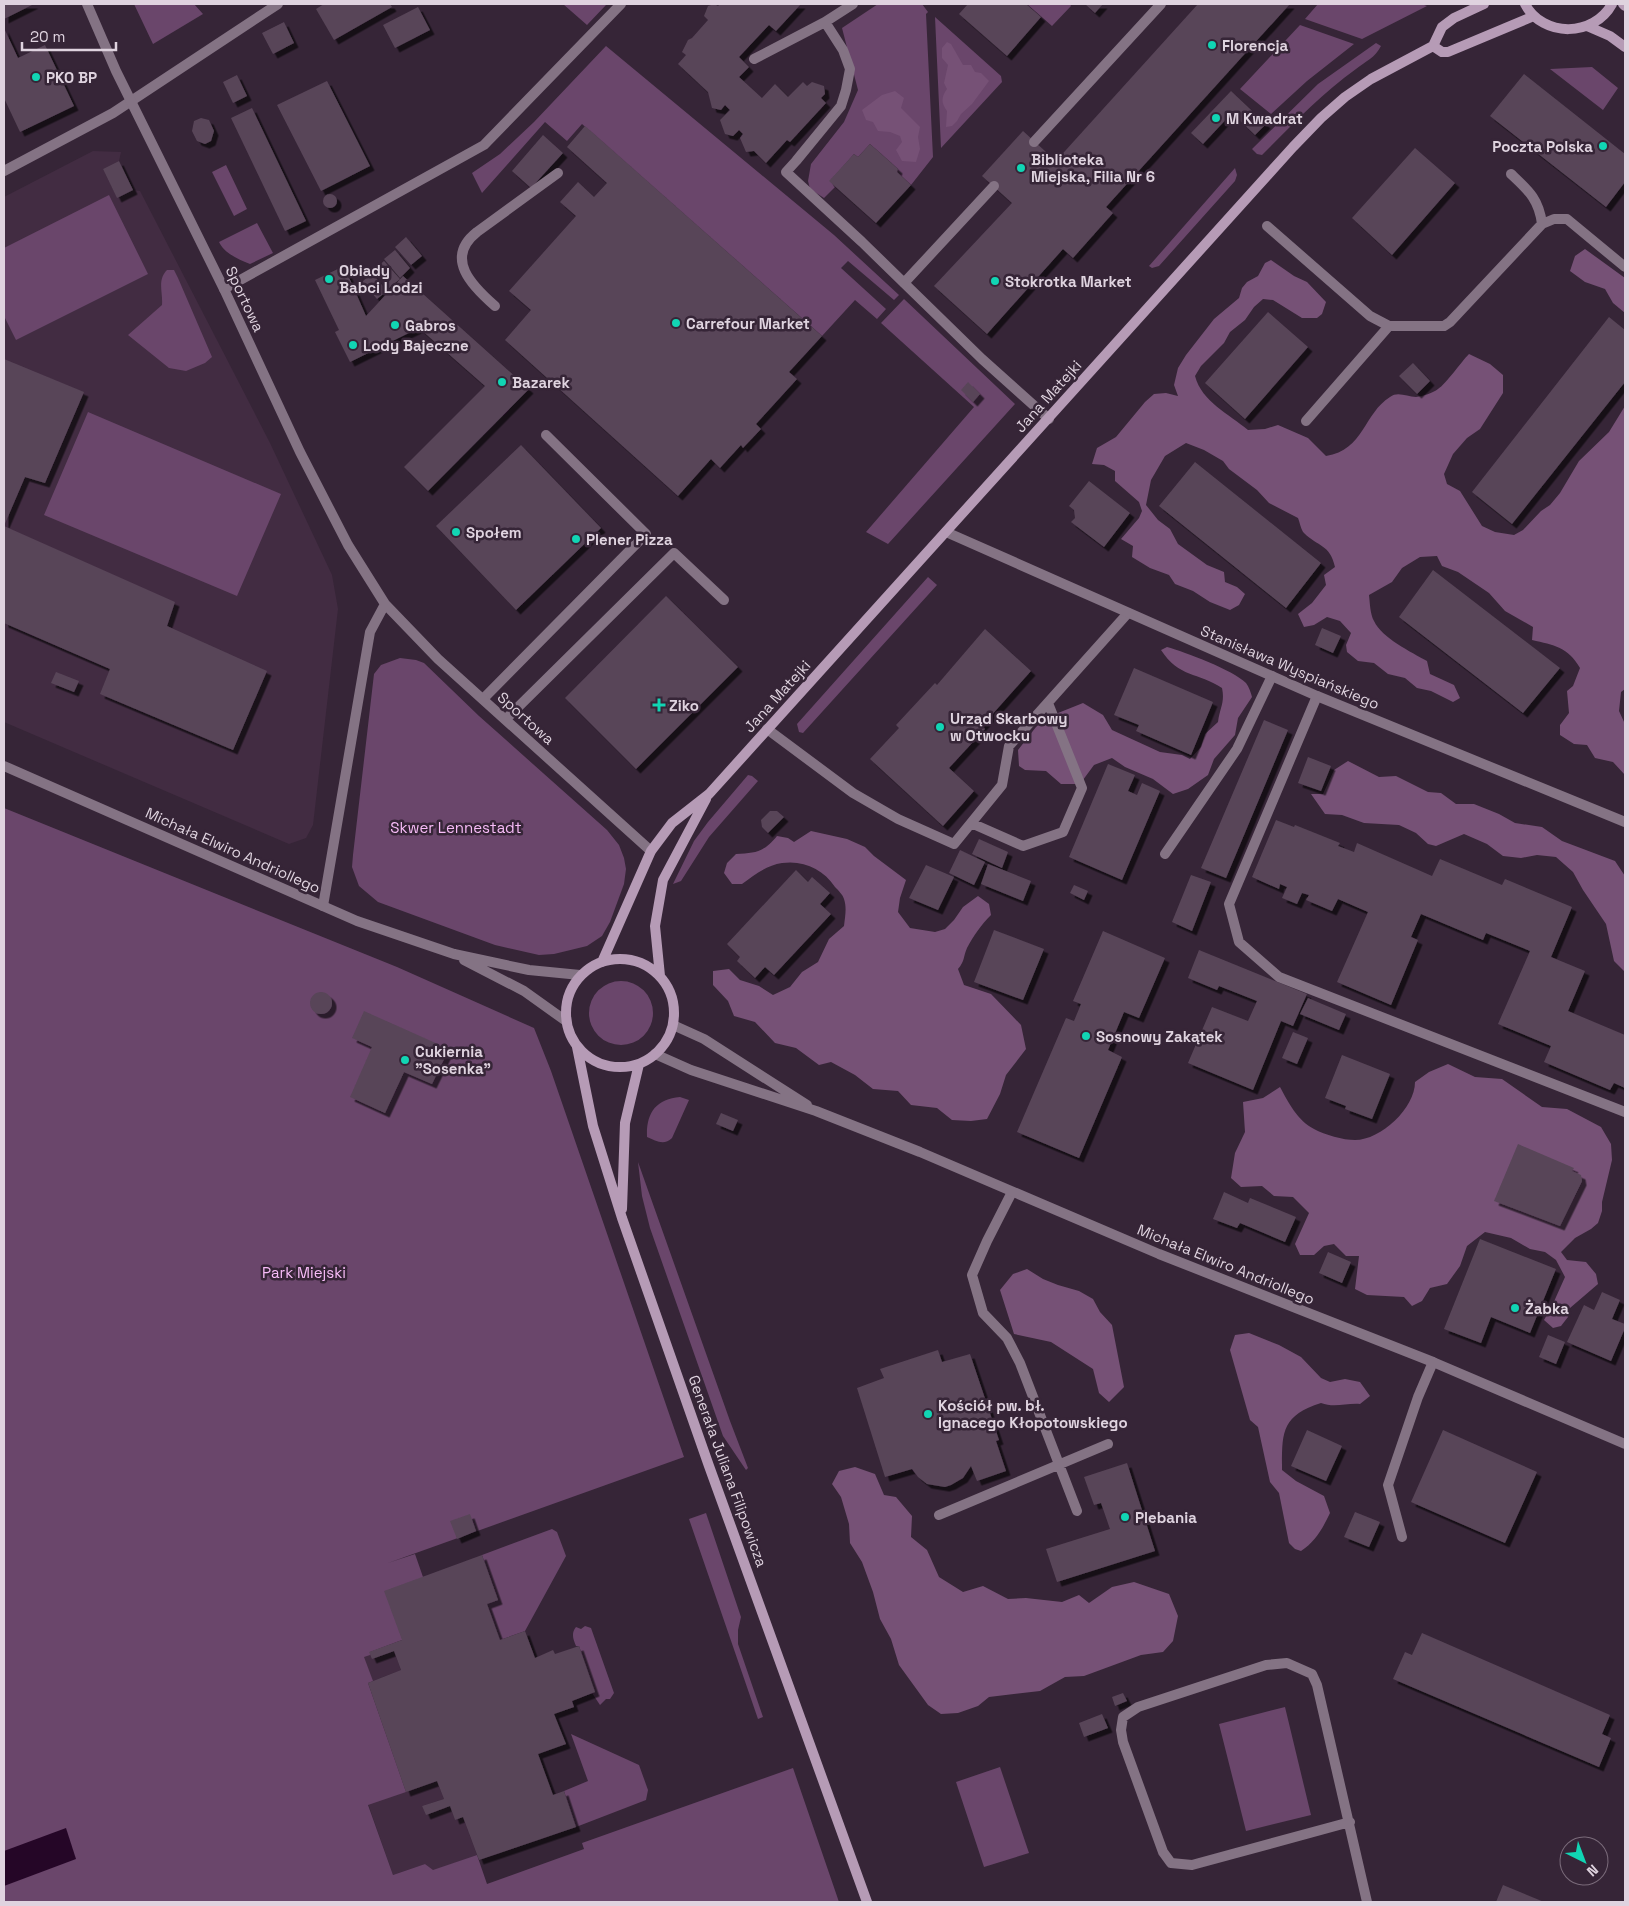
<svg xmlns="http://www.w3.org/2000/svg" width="1629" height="1906" viewBox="0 0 1629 1906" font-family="'Space Grotesk',sans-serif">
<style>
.built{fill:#422c42}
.green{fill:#6a466b}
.forest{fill:#765176}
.water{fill:#250627}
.building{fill:#584558;filter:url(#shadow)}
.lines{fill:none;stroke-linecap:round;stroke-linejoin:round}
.service{stroke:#847384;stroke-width:10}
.minor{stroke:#847384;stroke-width:10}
.tertiary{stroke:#847384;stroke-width:10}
.secondary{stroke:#b69bb6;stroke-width:10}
.poi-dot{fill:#11d5b4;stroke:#362537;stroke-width:2}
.labels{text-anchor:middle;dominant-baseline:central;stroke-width:5;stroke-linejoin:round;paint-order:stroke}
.poi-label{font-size:15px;font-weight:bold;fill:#dfd3df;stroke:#362537;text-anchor:start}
.street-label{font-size:15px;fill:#dfd3df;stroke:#362537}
.park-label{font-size:15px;fill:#f8bcf8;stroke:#362537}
</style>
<defs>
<filter id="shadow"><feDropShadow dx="4.5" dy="4.5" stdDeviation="0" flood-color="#0009"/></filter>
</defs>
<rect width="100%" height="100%" fill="#362537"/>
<path class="built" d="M93 151 121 152 119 161 103 169 117 197 133 190 140 191 270 443 332 575 338 609 313 825 306 838 289 844 4 722V197Z
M295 1596 370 1652 394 1651 401 1670 368 1683 407 1791 437 1781 444 1799 422 1806 426 1814 450 1806 455 1820 463 1817 477 1855 433 1871 425 1864 393 1875Z"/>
<path class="green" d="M134 4H194L203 14 153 44Z
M563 4H605L606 5 587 25Z
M878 4H922L928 12 926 14 933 157 911 185 897 172 898 169 870 144 858 157 854 154 830 181 835 187 824 198 810 189 808 181 811 164 844 122 858 90 842 28Z
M1027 4H1070L1071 6 1052 26Z
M1318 4H1421L1427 6 1362 39 1305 19Z
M935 17 1001 76 1002 82 941 148Z
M1300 25 1354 44 1307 81 1271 114 1240 89Z
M1376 43 1381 46C1375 58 1366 61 1356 69 1321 94 1292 125 1262 155L1257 154 1252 149 1318 84Z
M606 46 834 235 899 295 894 300 848 261 841 268 886 309 877 319 855 300 822 336 582 124 567 141 545 122 482 193 472 173 500 154 534 122Z
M1592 67 1618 88 1603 110 1550 69Z
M226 165 247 209 234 216 212 172Z
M1235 168 1237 175 1235 181 1159 266 1152 268 1149 266Z
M109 195 148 274 16 340 4 316V248Z
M257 223 273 253 250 264C239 260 224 253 219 242Z
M167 270H174L178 278 212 357 205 363 186 371 169 368 128 335 162 305C163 292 157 280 167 270Z
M904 299 1015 404 888 544 866 532 974 407 881 323Z
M88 412 281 494 237 596 44 515Z
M928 577 937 585 803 733 799 732 797 724Z
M400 658 416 660 424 663 479 716 607 830 619 845 624 858 626 869 624 884 610 922 602 936 587 946 554 954 539 955 495 945 378 902 359 886 352 867 353 855 374 674 381 665Z
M748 775 752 776 758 781 709 837 681 881 673 884 694 841 708 822Z
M4 808 397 967 534 1028 551 1071 684 1457 388 1563 415 1554 423 1577 402 1640 370 1652V1655L364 1657 373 1681 368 1683 406 1792 368 1805 393 1875 425 1864 433 1870 477 1855 487 1884 584 1849 582 1843 793 1768 839 1902H4Z
M589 1013a32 32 0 1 1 64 0a32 32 0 1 1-64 0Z
M680 1097 689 1100 672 1138C664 1146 656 1141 647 1137 646 1113 656 1099 680 1097Z
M638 1162 730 1421 748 1468 746 1470 723 1436 650 1228 642 1196Z
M706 1513 741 1617 738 1630V1644L763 1717 758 1719 689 1519Z
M552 1529 557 1532 566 1556 525 1631 500 1640 487 1604 497 1599 482 1555Z
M585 1626 591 1628 614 1693 610 1699H606L600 1705 592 1693 595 1692 579 1646H576C573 1639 571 1633 576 1627L581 1629Z
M1285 1707 1311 1815 1246 1831 1219 1724Z
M571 1734 639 1765 648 1790 646 1800 576 1827 564 1791 588 1781Z
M1000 1767 1029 1853 984 1867 956 1782Z"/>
<path class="forest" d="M947 42 951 44 963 65H971L975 72 981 73 989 81 972 104 961 114 957 121 952 126 946 127 947 111C941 103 941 97 947 89L944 83 948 65 942 58V48Z
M895 91 904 98 901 108 920 127 918 137 920 149 916 162 902 161 896 150 902 142 900 136 890 132 878 131 873 122 866 120 862 110 882 95Z
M1585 249 1625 278V313L1613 303 1605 289 1585 282 1570 271 1575 256Z
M1271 260 1294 276 1307 282 1326 302 1322 314 1317 318H1302L1273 300 1263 299 1254 307 1245 320 1230 332 1224 343 1201 366 1195 376C1202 402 1229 414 1248 430L1265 429 1278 425 1308 438 1326 456C1364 450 1364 413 1390 397 1398 391 1407 397 1416 397 1423 396 1433 393 1438 389 1446 384 1461 362 1469 354L1490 364 1503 375V393L1480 429 1467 438 1453 454 1444 474 1447 484 1460 491 1482 526 1495 532 1514 535 1523 530 1541 511 1550 505 1560 493 1579 461 1609 432 1625 406V689L1621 692 1619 711 1625 724V775L1613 762 1595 758 1587 745 1574 744 1560 735V725L1569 713 1567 691 1573 686 1580 668C1568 647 1554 645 1532 640L1533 627 1505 611 1489 593 1458 572 1442 566 1437 556 1420 557 1402 568 1392 582 1369 595C1370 603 1370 614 1374 621 1382 638 1411 652 1427 661L1430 674 1454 685 1460 698 1453 702 1431 691 1417 688 1405 678 1388 674 1374 663 1358 661 1347 652 1346 645 1351 633 1340 621 1327 617 1314 625 1304 627 1298 614 1312 603 1326 585 1324 575 1335 567C1330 544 1318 547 1304 533 1301 530 1300 523 1298 518L1269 503 1257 490 1229 469 1223 461 1204 450 1186 443 1165 456 1151 480 1146 505 1158 520 1170 529 1178 544 1207 565 1224 572 1225 582 1237 587 1245 594 1239 605 1230 610 1210 602 1193 591 1175 584 1169 575 1150 568 1132 557 1133 546 1121 539 1139 518 1142 511 1139 502 1115 481V471L1104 465 1092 464 1097 448 1116 437 1145 402 1154 394 1166 393 1178 396 1174 385 1178 368 1186 355 1214 319 1239 298 1242 288 1247 282 1258 276 1265 263Z
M1167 647C1185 652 1233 670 1246 683 1249 687 1251 693 1252 697L1238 718 1235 735 1214 759 1208 775 1188 789 1173 794 1153 779 1125 767 1112 758 1094 765 1080 784H1061L1046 771 1025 770 1019 766 1018 750 1036 727 1048 717 1083 703 1103 715 1112 730 1160 752 1182 755 1190 759 1201 747 1205 734 1218 722C1220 707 1225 703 1222 688 1198 672 1179 678 1161 650Z
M1348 761 1379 777 1396 776 1428 792 1441 793 1456 804H1474L1499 814 1515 823 1542 827 1562 841 1615 861 1625 876V972L1614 961 1606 924 1583 890 1573 872 1556 857 1537 855 1521 858 1503 856 1487 844 1464 834 1436 846 1428 844 1416 833 1399 825 1364 823 1342 815 1325 814 1311 794H1323L1334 770Z
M811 831 847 839 865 847 874 856 906 880 900 898 898 912 910 928 935 932 945 929 954 920 963 907 978 896 989 904 991 915C981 925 974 935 967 948 963 957 965 961 958 969L964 985 991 994 1021 1025 1026 1049 1006 1075 1000 1094 987 1119 971 1121 952 1120 937 1108 911 1105 898 1091 873 1089 855 1075 831 1062 819 1065 796 1048 775 1043 755 1022 734 1016 728 1001 713 985V971L729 969 740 980 759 986 773 995 790 987 802 972 818 962 829 939 844 926C845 917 847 908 844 899 843 895 838 890 835 887 823 869 804 860 782 863 767 865 754 875 742 884H732L724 873 727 863 736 854C756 853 764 852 777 836L788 838 794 842Z
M1448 1064 1475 1077 1502 1079 1542 1107 1567 1109 1601 1127 1611 1144 1612 1160 1602 1202V1211L1598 1223 1591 1229 1575 1238 1561 1252 1567 1260 1586 1262 1596 1274 1598 1284 1570 1308 1568 1317 1561 1326 1553 1328 1544 1320 1552 1306 1565 1277 1556 1260 1545 1252 1530 1249 1511 1238 1485 1232 1467 1246 1460 1266 1447 1284 1430 1288 1422 1301 1412 1306 1404 1297 1367 1295 1355 1289 1359 1256H1346L1334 1244 1324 1246 1314 1255H1300L1295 1244 1309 1213 1293 1197 1274 1196 1262 1186 1241 1187 1231 1178 1235 1153 1245 1132 1243 1102 1263 1098 1280 1087C1288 1102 1298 1121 1314 1129 1325 1135 1343 1140 1355 1140 1381 1140 1415 1108 1415 1082L1429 1072Z
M1027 1269 1043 1279 1058 1285 1079 1291 1093 1299 1100 1312 1112 1325 1124 1387 1109 1402 1099 1393 1093 1369 1051 1342 1014 1334 1000 1290 1013 1274Z
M1249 1333 1279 1345 1301 1357 1321 1378 1330 1382 1345 1379 1360 1382 1370 1396 1360 1404C1346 1403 1334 1408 1321 1403 1281 1416 1282 1432 1282 1470L1296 1481 1324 1496 1330 1513C1323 1528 1315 1542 1301 1551L1295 1549 1289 1543 1279 1493 1270 1482 1258 1427 1250 1420 1230 1350 1235 1335Z
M855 1467 875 1474 884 1495 896 1497 912 1516 911 1537 927 1550 939 1577 963 1592 983 1586 1008 1599 1026 1598 1062 1602 1079 1595 1089 1603 1112 1587 1134 1582 1169 1594 1178 1616 1173 1641 1163 1652 1141 1655 1084 1676 1065 1677 1040 1691 989 1697 978 1706 958 1713 941 1714 928 1705 899 1665 891 1639 880 1619 873 1592 862 1562 850 1543 849 1524 841 1497 832 1484 839 1471Z"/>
<path class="water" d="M66 1828 76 1859 4 1886V1851Z"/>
<path class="building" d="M4 4H34L4 19Z
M324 4H390L392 7 334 40 316 9Z
M714 4 718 6 720 4H801L776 31 769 25 739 57 749 67 739 77 762 98 775 84 788 97 803 82 807 86 812 82 824 86 825 94 821 98 826 103 790 142 787 140 766 163 754 151 746 152 740 138 743 134 739 130 733 136 725 134 720 120 730 110 725 105 721 110 712 108 708 92 678 64 686 55 682 52 688 40 692 38 708 20 704 16 708 6Z
M968 4H1026L1041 17 1007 56 959 14Z
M1085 4H1103L1095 13Z
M1198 4H1290L1106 207 1113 213 1073 258 1063 249 987 334 934 286 1012 203 982 176 1023 131 1056 161Z
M418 7 430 30 395 48 383 25Z
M284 22 294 43 273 54 262 33Z
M4 28 18 58 45 45 74 106 20 132 4 98Z
M1524 74 1625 154V182L1606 207 1490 116Z
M237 75 247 96 233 103 223 82Z
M327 81 370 166 321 191 277 105Z
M1231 91 1266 124 1255 135 1232 113 1203 144 1191 133Z
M252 108 306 221 285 231 231 118Z
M201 118 209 120 214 131 211 141 205 144 197 141 192 131 194 121Z
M585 126 822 336 789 372 797 379 756 424 761 429 743 448 741 445 720 468 711 459 678 496 505 340 531 310 509 291 576 216 560 202 578 182 594 197 607 183 567 147Z
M543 135 563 153 531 188 512 171Z
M870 144 898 169 897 172 911 185 876 223 829 181 854 154 858 157Z
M1415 148 1455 183 1392 255 1352 218Z
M119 161 133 190 117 198 103 169Z
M323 201a7 7 0 1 1 14 0a7 7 0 1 1-14 0Z
M406 237 422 256 411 265 395 247Z
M395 250 410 268 400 278 384 259Z
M384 261 400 279 389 288 373 271Z
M344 266 366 316 403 276 529 389 428 491 404 467 485 386 419 328 350 362 335 332 339 330 315 280Z
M372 273 387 291 377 299 362 282Z
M1268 312 1308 347 1245 419 1205 383Z
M1609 317 1625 330V382L1512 524 1472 492Z
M4 359 84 392 45 483 25 477 4 526 175 602 167 626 267 671 233 750 100 694 110 669 4 623Z
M1413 363 1430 381 1417 394 1399 376Z
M968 382 980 394 973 402 961 390Z
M521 445 601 528 516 610 436 526Z
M1195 462 1321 563 1286 608 1159 506Z
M1089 481 1130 513 1104 547 1071 522 1075 518 1074 510 1069 506Z
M1433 570 1560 668 1523 713 1399 617Z
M666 596 738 667 636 769 565 698Z
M1322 628 1341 636 1333 653 1315 645Z
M985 629 1031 671 982 726 985 729 949 768 974 791 943 826 870 759 899 728 896 725 935 683 937 685Z
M1134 668 1213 702 1191 755 1136 731 1139 725 1114 715Z
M56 672 79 681 74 692 51 683Z
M1264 720 1288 730 1226 878 1201 868Z
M1308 757 1331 766 1321 791 1298 783Z
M1108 764 1135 775 1128 791 1137 795 1142 783 1160 791 1122 880 1069 857Z
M770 811H777L784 817 768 833 762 827 761 820Z
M1276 820 1294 827 1295 825 1340 843 1338 846 1354 852 1357 843 1432 876 1440 859 1502 885 1505 879 1572 907 1551 957 1585 971 1568 1011 1625 1035V1088L1614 1083 1610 1090 1544 1062 1551 1046 1498 1024 1530 951 1486 933 1483 940 1421 914 1411 937 1418 940 1391 1005 1337 982 1368 912 1338 899 1332 911 1306 900 1309 895 1302 893 1297 904 1282 898 1287 887 1280 884 1279 889 1252 877Z
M979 839 1008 852 1002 868 972 854Z
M960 850 985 862 974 885 949 873Z
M988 864 1031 881 1023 901 981 884Z
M926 865 954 877 938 910 909 898Z
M796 870 808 882 812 877 830 893 820 904 831 914 774 975 765 967 755 978 737 961 740 957 727 944Z
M1191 875 1211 882 1192 931 1172 922Z
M1074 885 1088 891 1084 900 1070 893Z
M994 930 1044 949 1023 1000 974 982Z
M1103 931 1165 958 1139 1018 1124 1012 1108 1050 1122 1057 1079 1158 1017 1132 1066 1018 1074 1021 1081 1004 1073 1001Z
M1199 950 1307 994 1293 1026 1281 1021 1253 1090 1188 1063 1212 1007 1248 1021 1257 1001 1219 986 1217 990 1188 978Z
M310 1003a11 11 0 1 1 22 0a11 11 0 1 1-22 0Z
M1308 998 1346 1014 1339 1030 1300 1014Z
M364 1011 449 1049 432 1084 404 1072 385 1113 350 1097 372 1047 352 1038Z
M1293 1032 1308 1038 1297 1064 1282 1058Z
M1342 1055 1390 1074 1372 1119 1345 1109 1346 1106 1325 1098Z
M721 1113 738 1120 733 1131 716 1124Z
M1518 1144 1574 1168 1572 1171 1581 1175 1582 1181 1560 1226 1494 1201Z
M1224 1192 1248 1203 1250 1198 1296 1217 1285 1242 1240 1223 1237 1228 1213 1219Z
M1480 1239 1556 1269 1530 1333 1491 1317 1481 1343 1444 1329Z
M1328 1252 1351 1262 1342 1283 1319 1273Z
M1602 1292 1620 1300 1612 1319 1625 1324V1328L1611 1361 1567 1342 1584 1305 1594 1310Z
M1548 1335 1565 1342 1556 1364 1539 1357Z
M938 1350 942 1362 970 1354 999 1440 996 1441 1006 1471 977 1481 971 1466 963 1478 951 1485 945 1487 927 1484 918 1477 912 1469 885 1477 857 1388 884 1378 880 1369Z
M1307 1430 1342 1446 1326 1481 1291 1466Z
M1443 1430 1537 1472 1505 1543 1411 1502Z
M1127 1463 1155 1551 1057 1582 1046 1549 1110 1529 1101 1503 1094 1505 1084 1477Z
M1355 1512 1380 1522 1369 1547 1344 1537Z
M470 1514 476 1531 457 1539 450 1521Z
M482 1555 498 1600 487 1604 500 1640 525 1631 535 1658 553 1650 555 1654 579 1646 595 1692 572 1701 574 1707 554 1714 566 1744 538 1754 553 1795 564 1791 576 1827 479 1860 463 1817 455 1820 450 1806 426 1815 422 1806 444 1799 437 1781 406 1792 368 1683 401 1670 394 1651 372 1659 369 1652 402 1640 384 1591Z
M1422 1633 1610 1715 1602 1734 1611 1738 1599 1767 1393 1679 1405 1652 1412 1655Z
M1123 1693 1127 1701 1115 1706 1112 1697Z
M1102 1714 1108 1728 1084 1737 1079 1723Z
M1503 1885 1544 1902H1496Z"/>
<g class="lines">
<path class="service" d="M853 4 825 22 843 50 850 69 846 90 841 106 796 161 786 172 862 242 982 359 1049 419
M754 59 825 22
M1034 142 1161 4
M4 171 113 113 278 4
M1511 174C1528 190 1539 199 1542 224
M1267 226 1370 316 1389 326H1444L1450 322 1542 224 1554 219H1567L1625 267
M904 283 994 186
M224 289 484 145 621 4
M495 306C472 286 444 258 477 232L558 173
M1306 421 1389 326
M1317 696 1229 904 1239 942 1279 977 1625 1112
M483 699 646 534 546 435
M506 719 674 553 724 600
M767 729 853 793 898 819 954 844 1002 785 1009 746 1128 613
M971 823 1023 846 1063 832 1082 788 1048 703
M1165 854 1237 749 1272 676
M1012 1192 987 1241 972 1275 983 1313 1007 1338 1020 1363 1077 1511
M939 1515 1108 1444
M1402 1537 1388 1485 1418 1397 1433 1362
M1350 1822 1192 1865 1171 1863 1163 1852 1123 1742 1121 1730 1123 1717 1138 1707 1266 1665 1287 1663 1312 1674 1317 1685 1367 1902"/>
<path class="minor" d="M87 4 116 71 224 289 300 452 348 545 385 604 438 659 651 851
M946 532 1317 696 1625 822
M323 906 370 632 385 604"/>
<path class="tertiary" d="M4 766 357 921 454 954 529 970 580 975
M464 960 524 991 566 1021
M673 1025 704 1039 807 1105
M655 1054 691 1070 816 1111 920 1152 1159 1254 1433 1362 1625 1444"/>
<path class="secondary" d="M1525 4C1543 38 1594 37 1612 4
M1623 4 1625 6
M1587 26 1610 36 1625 47
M1433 46 1442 52H1448L1534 16
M566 1013a54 54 0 1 1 108 0a54 54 0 1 1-108 0Z
M602 962 651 851 672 823 709 794 1293 147 1321 118 1345 97 1371 79 1433 46 1442 27 1454 18 1484 4
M660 976 655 926 663 880 706 799
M577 1047 593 1126 622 1218 709 1466 867 1902
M622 1209 625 1123 639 1064"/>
</g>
<g class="poi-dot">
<circle cx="1212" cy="45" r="5"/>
<circle cx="36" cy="77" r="5"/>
<circle cx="1216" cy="118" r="5"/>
<circle cx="1603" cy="146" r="5"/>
<circle cx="1021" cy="168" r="5"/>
<circle cx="329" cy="279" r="5"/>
<circle cx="995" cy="281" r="5"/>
<circle cx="676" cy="323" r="5"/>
<circle cx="395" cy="325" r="5"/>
<circle cx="353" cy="345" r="5"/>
<circle cx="502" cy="382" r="5"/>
<circle cx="456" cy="532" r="5"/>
<circle cx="576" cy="539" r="5"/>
<path d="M656.5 697.5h5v5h5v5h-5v5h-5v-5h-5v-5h5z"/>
<circle cx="940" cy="727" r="5"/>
<circle cx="1086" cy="1036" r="5"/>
<circle cx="405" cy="1060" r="5"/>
<circle cx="1515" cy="1308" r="5"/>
<circle cx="928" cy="1414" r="5"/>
<circle cx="1125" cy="1517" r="5"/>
</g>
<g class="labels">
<g class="poi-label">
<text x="1222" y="45">Florencja</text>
<text x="46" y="77">PKO BP</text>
<text x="1226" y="118">M Kwadrat</text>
<text x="1593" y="146" text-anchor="end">Poczta Polska</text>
<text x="1031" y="159">Biblioteka<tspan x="1031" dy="17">Miejska, Filia Nr 6</tspan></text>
<text x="339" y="270">Obiady<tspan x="339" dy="17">Babci Lodzi</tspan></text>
<text x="1005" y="281">Stokrotka Market</text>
<text x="686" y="323">Carrefour Market</text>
<text x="405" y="325">Gabros</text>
<text x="363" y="345">Lody Bajeczne</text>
<text x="512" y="382">Bazarek</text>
<text x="466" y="532">Społem</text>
<text x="586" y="539">Plener Pizza</text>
<text x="669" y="705">Ziko</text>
<text x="950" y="718">Urząd Skarbowy<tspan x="950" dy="17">w Otwocku</tspan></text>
<text x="1096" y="1036">Sosnowy Zakątek</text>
<text x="415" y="1051">Cukiernia<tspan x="415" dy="17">"Sosenka"</tspan></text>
<text x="1525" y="1308">Żabka</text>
<text x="938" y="1405">Kościół pw. bł.<tspan x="938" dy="17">Ignacego Kłopotowskiego</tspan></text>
<text x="1135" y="1517">Plebania</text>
</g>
<g class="street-label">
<text transform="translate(245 299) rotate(65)">Sportowa</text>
<text transform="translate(1048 396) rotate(-48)">Jana Matejki</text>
<text transform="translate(1290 667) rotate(23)">Stanisława Wyspiańskiego</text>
<text transform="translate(777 696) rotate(-48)">Jana Matejki</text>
<text transform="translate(526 718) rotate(42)">Sportowa</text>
<text transform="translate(233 850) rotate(24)">Michała Elwiro Andriollego</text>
<text transform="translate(1226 1264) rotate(22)">Michała Elwiro Andriollego</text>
<text transform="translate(728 1471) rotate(70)">Generała Juliana Filipowicza</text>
</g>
<g class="park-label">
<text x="456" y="827">Skwer Lennestadt</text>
<text x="304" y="1272">Park Miejski</text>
</g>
</g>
<rect width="1629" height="1906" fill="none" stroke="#dfd3df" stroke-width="10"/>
<g transform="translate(1584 1861) rotate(138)"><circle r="24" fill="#362537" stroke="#7a6b7a"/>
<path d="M0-4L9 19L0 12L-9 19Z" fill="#11d5b4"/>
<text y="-8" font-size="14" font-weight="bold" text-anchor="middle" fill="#dfd3df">N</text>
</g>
<path d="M22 42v8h94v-8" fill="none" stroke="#dfd3df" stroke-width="2.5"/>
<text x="30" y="42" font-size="15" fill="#dfd3df" stroke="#362537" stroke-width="4" paint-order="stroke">20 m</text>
</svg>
